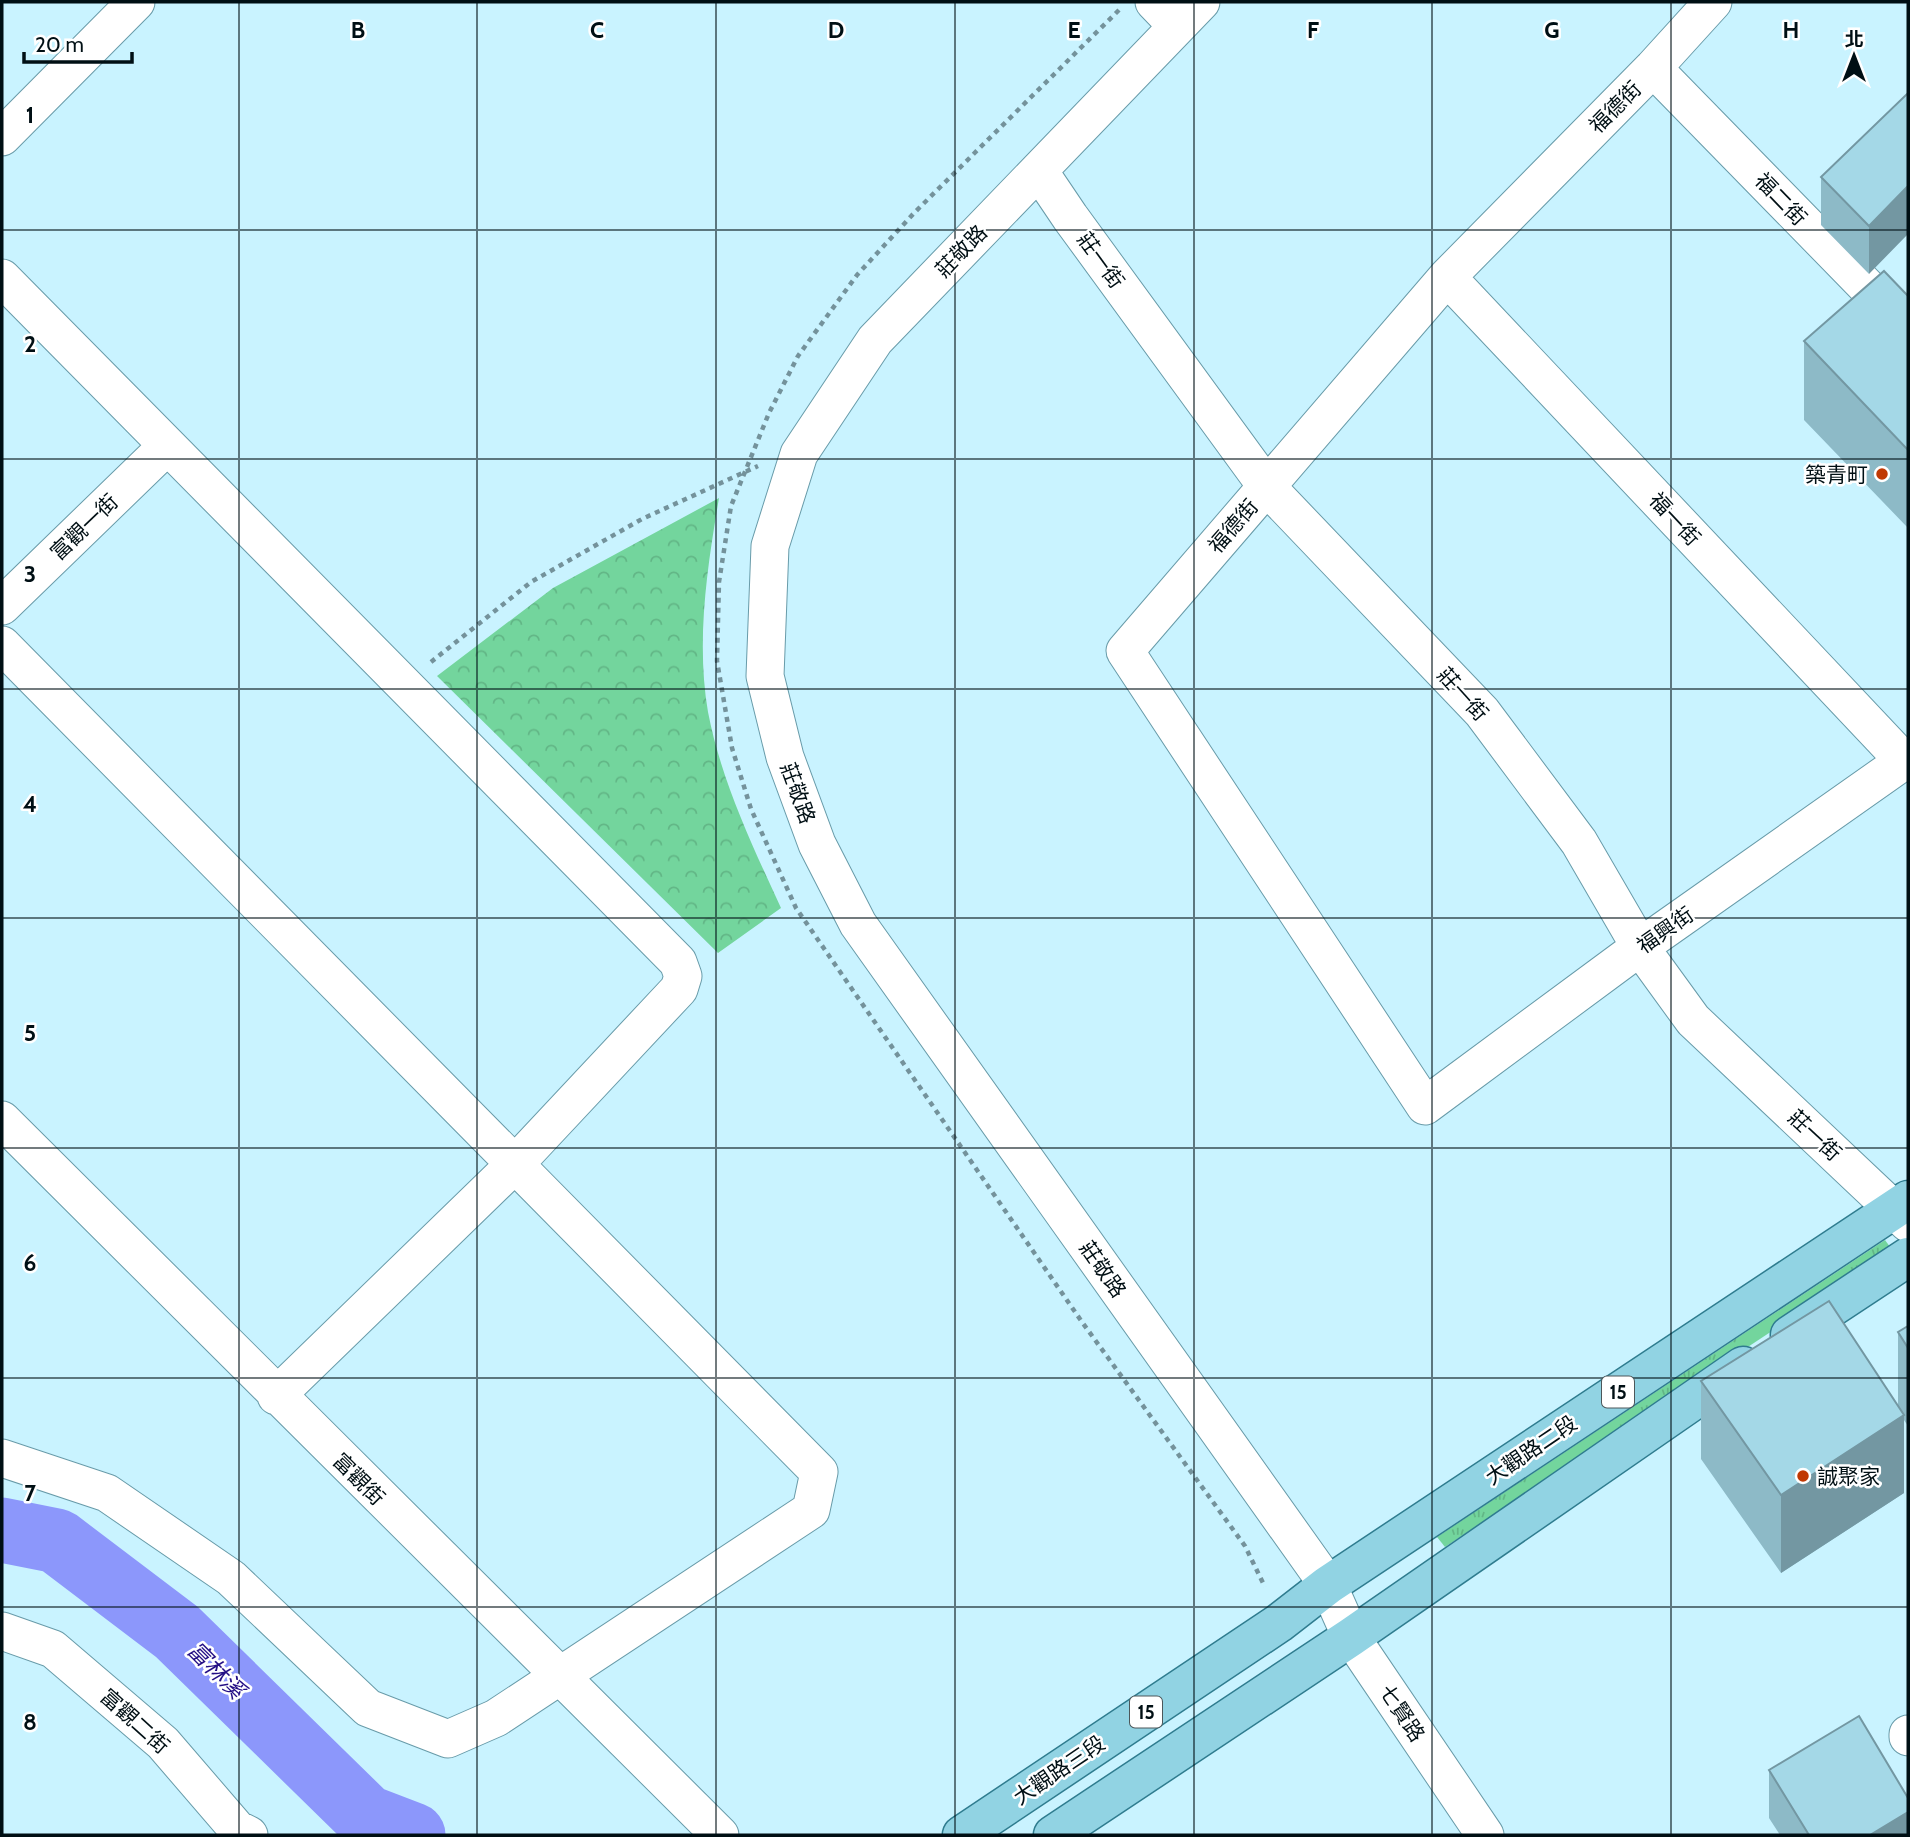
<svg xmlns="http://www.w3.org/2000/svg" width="1910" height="1837" viewBox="0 0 1910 1837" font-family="Cabin,'Noto Sans TC',sans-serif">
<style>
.grass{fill:url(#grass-tufts)}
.park{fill:url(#park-crowns)}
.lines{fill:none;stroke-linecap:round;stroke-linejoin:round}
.river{stroke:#8c97fb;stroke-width:65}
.minor-casing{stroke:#689ba9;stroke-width:39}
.major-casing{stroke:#2f7c8f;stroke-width:41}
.path{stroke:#74929b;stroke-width:4.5;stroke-dasharray:5 5;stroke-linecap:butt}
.minor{stroke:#fff;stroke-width:37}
.major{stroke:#91d3e3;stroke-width:38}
.wall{fill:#8dbac7}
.shaded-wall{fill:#7397a2}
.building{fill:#a4d8e7;stroke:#7397a2;stroke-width:2}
.grid{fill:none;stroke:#000f14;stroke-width:2;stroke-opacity:0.55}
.poi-dot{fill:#c03802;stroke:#fff;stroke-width:2.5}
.labels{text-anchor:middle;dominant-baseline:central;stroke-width:5;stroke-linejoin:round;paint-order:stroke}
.shield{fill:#fff;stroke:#4c575a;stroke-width:2}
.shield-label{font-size:19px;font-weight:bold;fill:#000f14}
.street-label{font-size:21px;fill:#000f14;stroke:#fff}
.poi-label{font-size:21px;fill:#000f14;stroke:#fff;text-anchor:end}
.water-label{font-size:23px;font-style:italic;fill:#240f85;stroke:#fff}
.grid-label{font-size:23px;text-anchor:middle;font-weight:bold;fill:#000f14;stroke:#fff;stroke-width:5;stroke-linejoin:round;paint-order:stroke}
</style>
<defs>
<pattern id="grass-tufts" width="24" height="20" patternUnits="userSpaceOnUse" patternTransform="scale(1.75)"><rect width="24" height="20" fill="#73d59d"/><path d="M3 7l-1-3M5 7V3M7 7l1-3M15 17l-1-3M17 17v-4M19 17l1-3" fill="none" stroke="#62b686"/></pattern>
<pattern id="park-crowns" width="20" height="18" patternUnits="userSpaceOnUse" patternTransform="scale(1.75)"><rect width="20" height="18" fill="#73d59d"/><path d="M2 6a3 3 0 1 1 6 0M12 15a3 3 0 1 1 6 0" fill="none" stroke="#62b686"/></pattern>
</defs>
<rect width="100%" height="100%" fill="#c9f3ff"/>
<path class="grass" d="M1885 1240 1893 1251 1445 1547 1437 1537Z"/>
<path class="park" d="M719 498C707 568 696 642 708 712 721 780 752 845 781 908L718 953 437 676 553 588Z"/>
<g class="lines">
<path class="river" d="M2 1530 57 1541 177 1632 366 1817 413 1835"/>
<defs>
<path id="minor" d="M1154 2 1177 26
M1201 2 875 340 799 454 770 546 765 676 785 757 817 844 858 924 1328 1585 1351 1637 1485 1835
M1713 2 1653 68 1447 277 1125 651 1425 1106 1640 947 1908 758
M1653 68 1908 329
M2 137 136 2
M1039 171 1070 217 1267 487 1482 712 1579 842 1640 947 1693 1020 1908 1223
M1447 277 1904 761
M2 278 678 962 683 976 679 989 516 1163 276 1396
M2 606 166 447
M2 645 819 1472 811 1510 496 1718 448 1739 368 1708 231 1578 107 1493 2 1458
M2 1120 720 1835
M2 1631 53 1649 163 1743 237 1829 249 1835
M1908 1734V1737"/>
<path id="major" d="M1790 1335 1908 1257
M962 1835 1279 1623 1328 1585 1908 1200
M1053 1835 1351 1637 1743 1366"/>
</defs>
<use href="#minor" class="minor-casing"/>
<use href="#major" class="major-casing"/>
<path class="path" d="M1119 10 915 212 857 275 798 356 769 413 731 506 719 582 717 661 732 748 751 809 796 908 1082 1322 1245 1546 1265 1587
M431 662 531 582 642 519 758 466"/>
<use href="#minor" class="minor"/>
<use href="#major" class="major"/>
</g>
<path class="wall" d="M1908 93 1869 274 1821 225V177Z
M1908 296V528L1804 420V341Z
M1908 1326V1426L1904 1420V1493L1781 1573 1701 1459V1381L1898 1405V1332Z
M1769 1770 1908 1835H1780L1769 1818Z"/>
<path class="shaded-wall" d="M1908 186V234L1869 274V226Z
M1904 1415V1493L1781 1573V1495Z
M1908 1812V1835H1870Z"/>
<path class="building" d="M1908 93V186L1869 226 1821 177Z
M1884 271 1908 296V450L1804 341Z
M1829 1301 1904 1415 1781 1495 1701 1381Z
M1908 1326V1348L1898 1332Z
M1859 1716 1908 1798V1812L1870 1835H1809L1769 1770Z"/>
<path class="grid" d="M239 2V1835M477 2V1835M716 2V1835M955 2V1835M1194 2V1835M1432 2V1835M1671 2V1835M2 230H1908M2 459H1908M2 689H1908M2 918H1908M2 1148H1908M2 1378H1908M2 1607H1908"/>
<g class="poi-dot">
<circle cx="1882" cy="474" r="7"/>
<circle cx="1803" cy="1476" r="7"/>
</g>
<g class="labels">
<g class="shield">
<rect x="1602" y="1376.5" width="32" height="31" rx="5"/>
<rect x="1130" y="1696.5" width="32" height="31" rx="5"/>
</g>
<g class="shield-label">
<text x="1618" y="1392">15</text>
<text x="1146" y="1712">15</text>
</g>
<g class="street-label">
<text transform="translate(1615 107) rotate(-45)">福德街</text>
<text transform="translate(1781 199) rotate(46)">福二街</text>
<text transform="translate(961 251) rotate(-46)">莊敬路</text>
<text transform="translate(1101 260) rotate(54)">莊一街</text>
<text transform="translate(1675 519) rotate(47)">福一街</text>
<text transform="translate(1233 526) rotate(-49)">福德街</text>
<text transform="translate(84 527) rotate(-44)">富觀一街</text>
<text transform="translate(1463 694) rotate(48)">莊一街</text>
<text transform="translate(798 793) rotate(70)">莊敬路</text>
<text transform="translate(1665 930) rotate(-35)">福興街</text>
<text transform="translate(1815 1135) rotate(43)">莊一街</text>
<text transform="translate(1103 1269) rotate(55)">莊敬路</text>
<text transform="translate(1531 1450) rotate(-34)">大觀路二段</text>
<text transform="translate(359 1479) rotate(45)">富觀街</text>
<text transform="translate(1402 1713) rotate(56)">七賢路</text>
<text transform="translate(135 1721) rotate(42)">富觀二街</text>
<text transform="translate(1059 1770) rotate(-34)">大觀路三段</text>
</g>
<g class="poi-label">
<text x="1868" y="474">築青町</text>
<text x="1817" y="1476" text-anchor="start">誠聚家</text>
</g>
<g class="water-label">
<text transform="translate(216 1670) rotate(45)">富林溪</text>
</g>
</g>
<g class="grid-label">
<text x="358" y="38">B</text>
<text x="597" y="38">C</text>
<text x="836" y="38">D</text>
<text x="1074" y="38">E</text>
<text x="1313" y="38">F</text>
<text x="1552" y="38">G</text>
<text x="1791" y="38">H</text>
<text x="30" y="123">1</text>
<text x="30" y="352">2</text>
<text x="30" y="582">3</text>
<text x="30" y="812">4</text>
<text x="30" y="1041">5</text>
<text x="30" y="1271">6</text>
<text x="30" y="1501">7</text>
<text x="30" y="1730">8</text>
</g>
<rect width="1910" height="1837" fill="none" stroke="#000f14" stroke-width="7"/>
<g transform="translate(1854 56)" stroke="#ffffff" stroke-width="5" paint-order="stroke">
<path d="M0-5L12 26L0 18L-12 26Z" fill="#000f14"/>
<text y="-10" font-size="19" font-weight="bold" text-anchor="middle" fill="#000f14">北</text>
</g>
<path d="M24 52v10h108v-10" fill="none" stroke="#000f14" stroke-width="3.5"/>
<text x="35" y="52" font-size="21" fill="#000f14" stroke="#ffffff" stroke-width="5" paint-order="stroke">20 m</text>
</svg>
